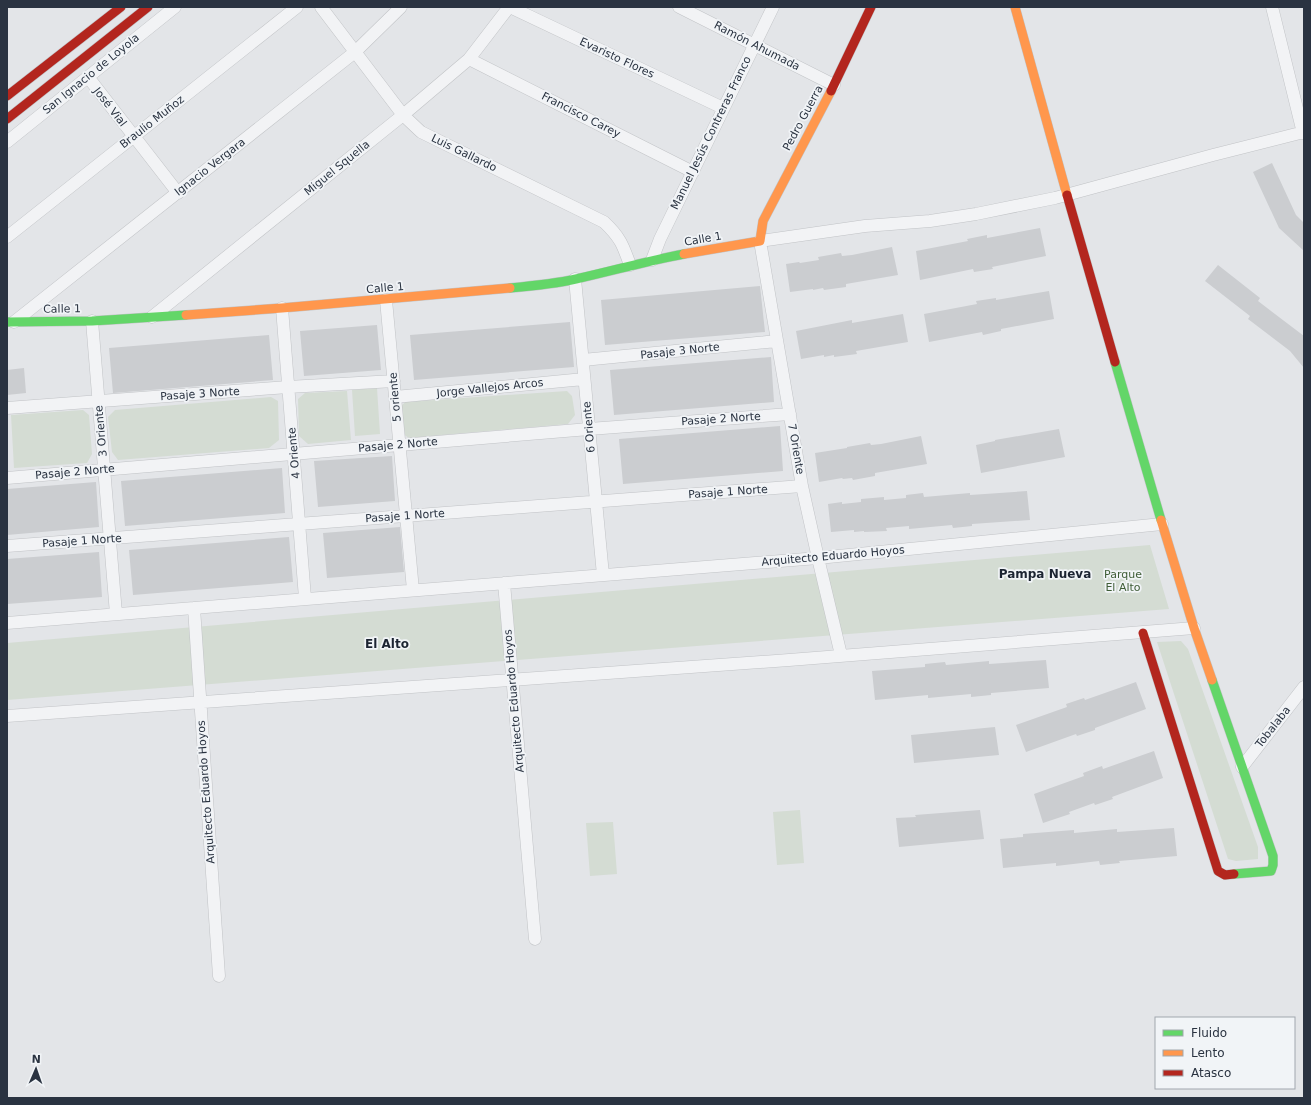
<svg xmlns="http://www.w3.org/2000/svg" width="1311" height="1105" viewBox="0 0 1311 1105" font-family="'DejaVu Sans',sans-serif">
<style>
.green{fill:#d4dcd3}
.building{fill:#cbcdd0}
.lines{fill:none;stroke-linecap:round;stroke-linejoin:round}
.street-casing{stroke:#c1c3c6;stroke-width:13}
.fast-casing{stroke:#c1c3c6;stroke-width:10}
.slow-casing{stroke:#c1c3c6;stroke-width:10}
.jam-casing{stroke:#c1c3c6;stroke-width:10}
.street{stroke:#f2f3f5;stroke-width:12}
.fast{stroke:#63d668;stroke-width:9}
.slow{stroke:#ff974d;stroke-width:9}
.jam{stroke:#b3261e;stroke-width:9}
.labels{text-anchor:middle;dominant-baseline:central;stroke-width:3.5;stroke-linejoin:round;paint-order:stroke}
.street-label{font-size:11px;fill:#2a3341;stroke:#f1f4f7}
.park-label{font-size:11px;fill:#3f5d37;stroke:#f1f4f7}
.neighbourhood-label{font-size:12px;font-weight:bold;fill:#1c2432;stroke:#f1f4f7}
</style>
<rect width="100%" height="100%" fill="#e3e5e8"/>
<path class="green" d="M377 388 380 434 355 436 352 390Z
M347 391 351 440 308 444 299 436 298 399 305 393Z
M567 391 572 396 575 415 568 424 409 438 403 434 399 409 405 402Z
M271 397 278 401 279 440 269 448 118 460 112 452 108 417 115 410Z
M83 410 89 415 92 454 87 463 14 468 11 415Z
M1150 545 1169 609 7 700V643Z
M1181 641 1188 649 1258 847V859L1236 861 1228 859 1157 642Z
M800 810 804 863 777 865 773 812Z
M613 822 617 874 590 876 586 823Z"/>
<path class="building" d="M1272 163 1296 215 1304 223V251L1279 228 1253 172Z
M1040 228 1046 256 992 267 993 269 974 272 973 269 920 280 916 251 968 241 967 239 987 235V238Z
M892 247 898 275 846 284V287L824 290 823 288 813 290V289L790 292 786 264 799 262 800 263 819 260 818 257 841 253 842 256 852 255Z
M1218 265 1260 298 1258 301 1304 336V368L1290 351 1248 319 1250 316 1205 281Z
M760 286 765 332 605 345 601 300Z
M1049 291 1054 319 1001 329V331L983 335 982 332 929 342 924 314 977 304 976 301 996 298V300Z
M903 314 908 342 856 351 857 354 834 357V355L824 357V355L801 359 796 331 852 320V323Z
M570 322 574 367 414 380 410 335Z
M377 325 381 370 304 376 300 331Z
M269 335 273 380 113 393 109 348Z
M771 357 774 402 614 415 610 370Z
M24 368 26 393 7 395V370Z
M780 426 783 471 623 484 619 439Z
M1059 429 1065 457 981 473 976 445 995 441V440Z
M921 436 927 464 875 473V476L853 480 852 478 843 479 842 478 819 482 815 453 847 448V447L870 443 871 445 881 444Z
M392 456 395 501 318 507 314 461Z
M282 468 285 513 125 526 121 481Z
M96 482 99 527 7 535V489Z
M1027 491 1030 520 972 524V526L953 528 952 525 909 529V526L886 528 887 531 864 532V531L854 532V530L831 532 828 504 842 502V504L861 502V499L884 497V500L906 498V495L923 493 924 497 970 493V495Z
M400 527 404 572 327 578 323 533Z
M289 537 293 582 133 595 129 550Z
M99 552 102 597 7 604V559Z
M1046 660 1049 688 991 693V695L971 697V694L928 698V695L875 700 872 671 925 667V664L945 662 946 665 989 661V664Z
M1136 682 1146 709 1095 728V730L1077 736 1076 734 1026 752 1016 725 1067 707 1066 704 1084 698 1085 700Z
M995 727 999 755 914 763 911 735Z
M1154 751 1163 778 1112 797 1113 799 1095 805 1094 803 1069 812 1070 814 1043 823 1034 794 1084 776 1083 773 1102 766 1103 769Z
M980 810 984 839 899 847 896 818 916 817 915 815Z
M1174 828 1177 856 1119 861 1120 863 1100 865 1099 861 1056 866V863L1003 868 1000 839 1023 837V834L1074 830V833L1117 829V832Z"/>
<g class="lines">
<defs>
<path id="street" d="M321 7 403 115 421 132 604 222C620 237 623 245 630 265
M510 7 723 108
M679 7 834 85
M1272 7 1303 133
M469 59 693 172
M88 77 178 193
M7 142 175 7
M7 237 297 7
M652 260 660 239 773 7
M575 279 603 575
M386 300 413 590
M282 308 305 598
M152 317 403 115 469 59 509 7
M92 321 116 614
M14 322 355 52 401 7
M583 360 777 341
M395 397 584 379
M7 408 288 387 394 381
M7 478 589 429 790 414
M7 546 802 486
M504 583 535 939
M194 608 219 976
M7 623 818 558 1162 524
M841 655 818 558 802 486 760 241 865 226 930 221 976 214 1055 198 1213 155 1304 132
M7 716 789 660 1194 628
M1242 767 1304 687"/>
<path id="fast" d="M510 288C532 286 554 284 576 279 612 271 647 261 684 254
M7 322 92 321 186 315
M1115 362 1161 520
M1212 680 1273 856V865L1271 871 1234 874"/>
<path id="slow" d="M1015 7 1067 195
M684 254 760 241 763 221 831 91
M186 315 282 308 510 288
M1161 520 1194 628 1212 680"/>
<path id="jam" d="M831 91 871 7
M7 96 121 7
M7 119 148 7
M1067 195 1115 362
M1143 633 1218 871 1225 875 1234 874"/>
</defs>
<use href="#street" class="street-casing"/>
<use href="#fast" class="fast-casing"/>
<use href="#slow" class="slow-casing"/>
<use href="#jam" class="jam-casing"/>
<use href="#street" class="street"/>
<use href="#fast" class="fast"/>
<use href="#slow" class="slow"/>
<use href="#jam" class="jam"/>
</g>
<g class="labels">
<g class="street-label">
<text transform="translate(757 46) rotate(27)">Ramón Ahumada</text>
<text transform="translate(617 58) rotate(25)">Evaristo Flores</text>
<text transform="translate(91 74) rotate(-39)">San Ignacio de Loyola</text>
<text transform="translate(110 107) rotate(52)">José Vial</text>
<text transform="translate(581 115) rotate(27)">Francisco Carey</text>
<text transform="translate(803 118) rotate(-62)">Pedro Guerra</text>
<text transform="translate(152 122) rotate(-38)">Braulio Muñoz</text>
<text transform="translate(711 133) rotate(-64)">Manuel Jesús Contreras Franco</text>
<text transform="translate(464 153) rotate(26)">Luis Gallardo</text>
<text transform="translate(210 167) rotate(-38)">Ignacio Vergara</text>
<text transform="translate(337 168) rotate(-39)">Miguel Squella</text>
<text transform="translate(703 239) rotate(-10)">Calle 1</text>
<text transform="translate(385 288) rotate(-5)">Calle 1</text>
<text transform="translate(62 309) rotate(-1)">Calle 1</text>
<text transform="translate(680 351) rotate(-6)">Pasaje 3 Norte</text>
<text transform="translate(490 388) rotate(-6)">Jorge Vallejos Arcos</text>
<text transform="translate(200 394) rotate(-4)">Pasaje 3 Norte</text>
<text transform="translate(395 397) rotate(-95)">5 oriente</text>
<text transform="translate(721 419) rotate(-4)">Pasaje 2 Norte</text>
<text transform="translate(589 427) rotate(-95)">6 Oriente</text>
<text transform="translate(101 431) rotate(-95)">3 Oriente</text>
<text transform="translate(398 445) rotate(-5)">Pasaje 2 Norte</text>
<text transform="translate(796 449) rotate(80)">7 Oriente</text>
<text transform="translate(294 453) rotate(-95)">4 Oriente</text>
<text transform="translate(75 472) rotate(-5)">Pasaje 2 Norte</text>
<text transform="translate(728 492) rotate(-4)">Pasaje 1 Norte</text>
<text transform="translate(405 516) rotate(-4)">Pasaje 1 Norte</text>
<text transform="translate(82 541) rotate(-4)">Pasaje 1 Norte</text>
<text transform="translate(833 556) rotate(-5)">Arquitecto Eduardo Hoyos</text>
<text transform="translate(514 701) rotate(-95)">Arquitecto Eduardo Hoyos</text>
<text transform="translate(1273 727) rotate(-52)">Tobalaba</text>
<text transform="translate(206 792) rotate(-94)">Arquitecto Eduardo Hoyos</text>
</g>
<g class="park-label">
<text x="1123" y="574">Parque<tspan x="1123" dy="13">El Alto</tspan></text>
</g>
<g class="neighbourhood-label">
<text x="1045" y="574">Pampa Nueva</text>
<text x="387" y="644">El Alto</text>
</g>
</g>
<rect width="1311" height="1105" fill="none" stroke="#2a3341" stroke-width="16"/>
<rect x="1155" y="1017" width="140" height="72" fill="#f1f4f7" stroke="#a1a7ae"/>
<rect x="1163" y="1030" width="20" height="6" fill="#63d668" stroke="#a1a7ae"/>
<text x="1191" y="1037" font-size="12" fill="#2a3341">Fluido</text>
<rect x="1163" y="1050" width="20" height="6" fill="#ff974d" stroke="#a1a7ae"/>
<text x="1191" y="1057" font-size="12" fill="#2a3341">Lento</text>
<rect x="1163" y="1070" width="20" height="6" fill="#b3261e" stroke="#a1a7ae"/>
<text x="1191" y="1077" font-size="12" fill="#2a3341">Atasco</text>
<g transform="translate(36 1069) rotate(2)" stroke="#f1f4f7" stroke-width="3" paint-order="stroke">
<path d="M0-3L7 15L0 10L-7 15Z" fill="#2a3341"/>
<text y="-6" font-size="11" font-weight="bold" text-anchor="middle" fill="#2a3341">N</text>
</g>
</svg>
